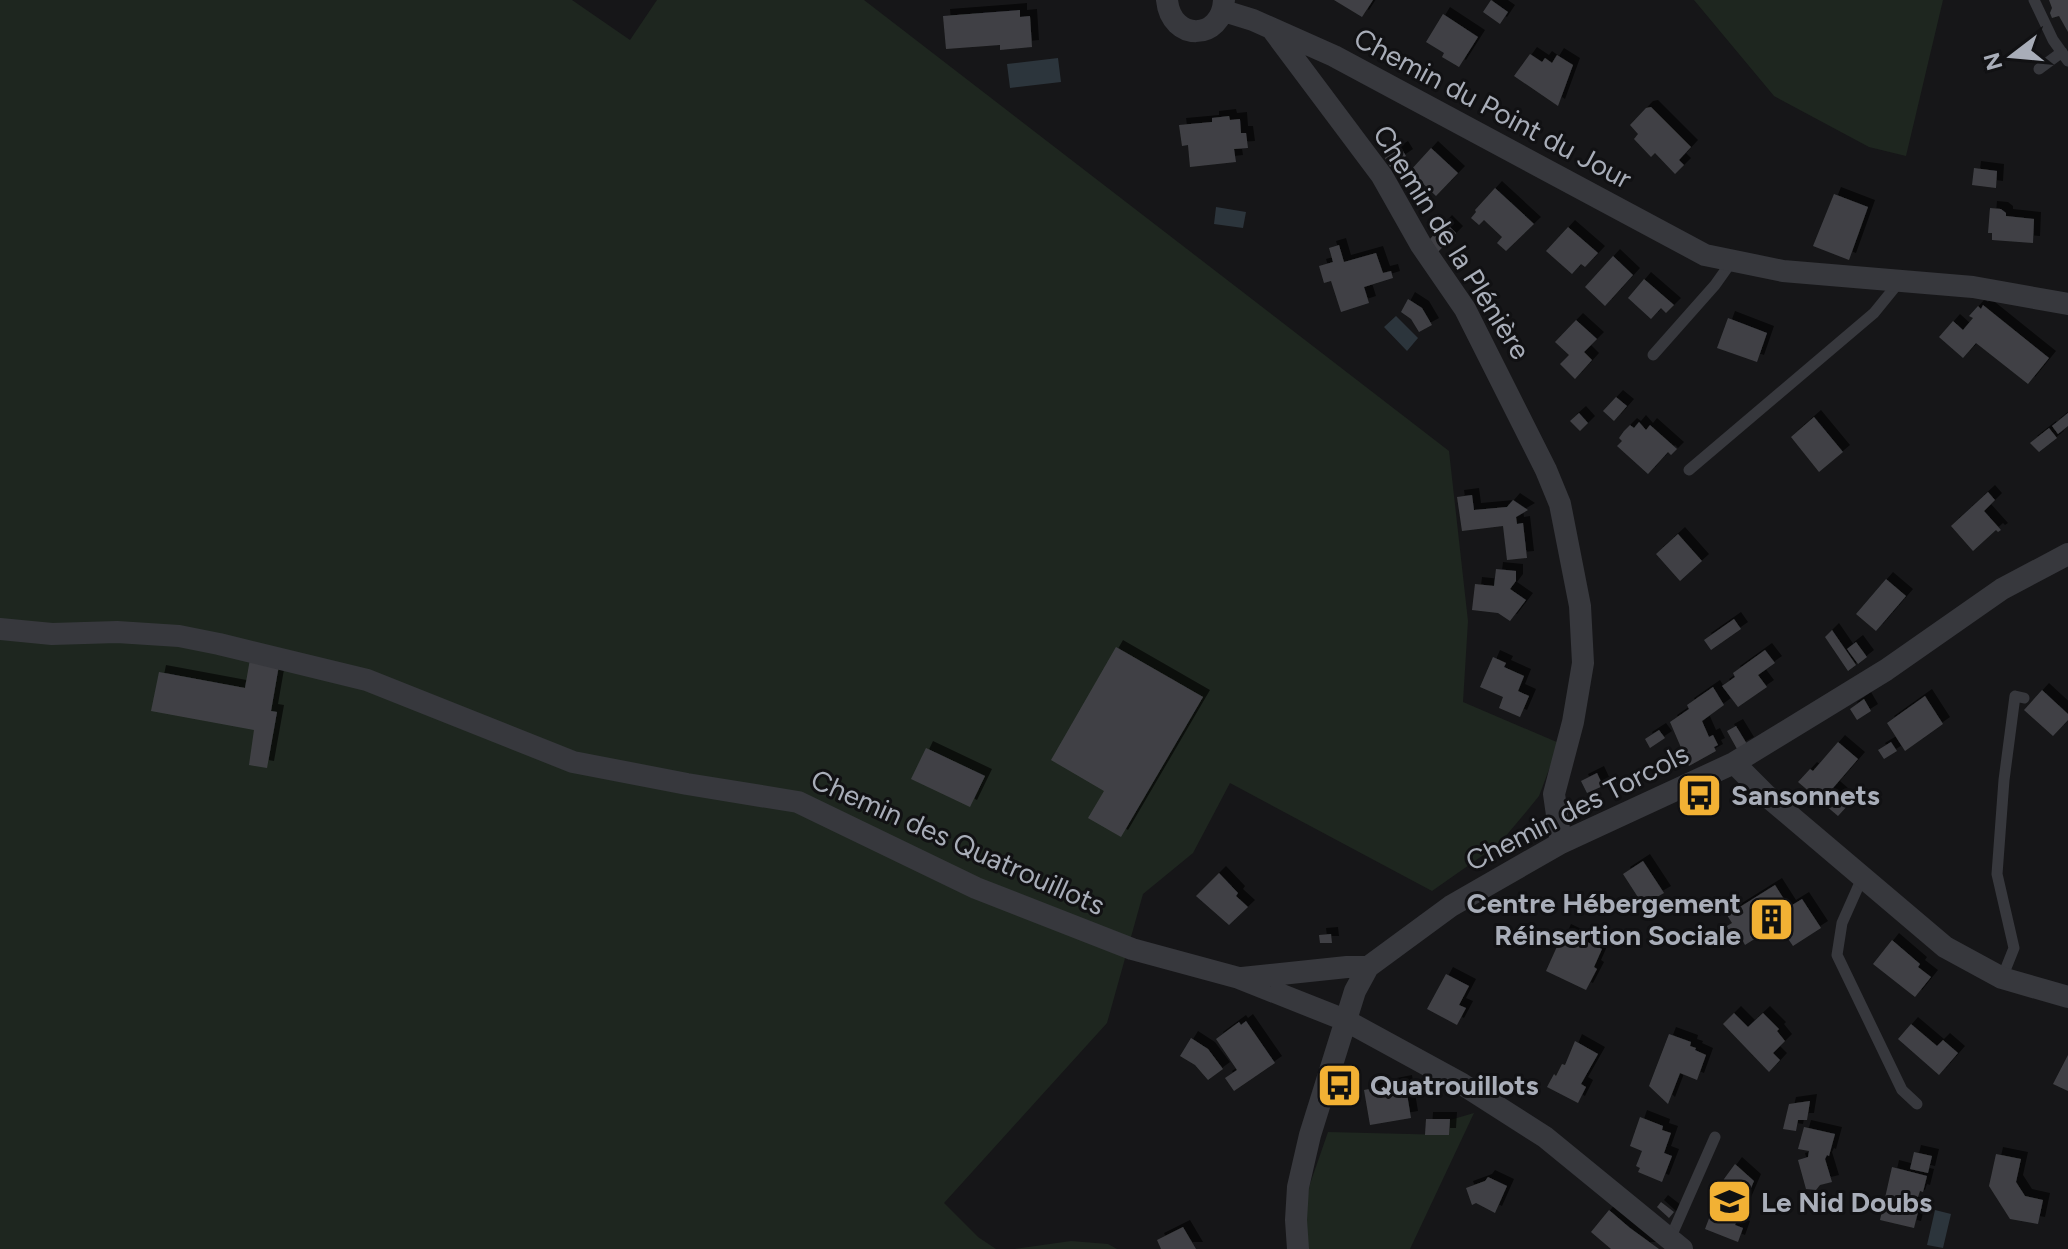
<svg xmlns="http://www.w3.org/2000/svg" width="2068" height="1249" viewBox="0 0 2068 1249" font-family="Figtree,sans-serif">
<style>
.green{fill:#1e261f}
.water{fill:#2c353c}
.building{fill:#404145;filter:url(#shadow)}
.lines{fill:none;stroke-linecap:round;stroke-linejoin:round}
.lane{stroke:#37383d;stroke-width:11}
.street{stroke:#37383d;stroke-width:22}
.labels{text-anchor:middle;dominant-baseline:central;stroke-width:6;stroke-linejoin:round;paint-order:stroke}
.street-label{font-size:28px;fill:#a8adb8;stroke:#111113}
.poi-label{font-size:28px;font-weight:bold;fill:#a8adb8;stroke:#111113;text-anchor:start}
</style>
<defs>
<filter id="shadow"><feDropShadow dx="7" dy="-7" stdDeviation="0" flood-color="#0009"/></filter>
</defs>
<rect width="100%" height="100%" fill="#161618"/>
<path class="green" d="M0 0H572L630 40 657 0H864L1449 451 1468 621 1463 702 1559 743 1539 796 1526 812 1499 844 1432 891 1230 783 1193 853 1143 894 1107 1023 944 1203 978 1237 996 1249H0Z
M1694 0H1943L1906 156 1869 147 1774 96Z
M1474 1113 1410 1249H1309L1303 1217 1310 1184 1328 1132 1449 1135 1450 1120Z
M1071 1241 1108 1244 1117 1249H1014Z"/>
<path class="water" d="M1058 58 1061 82 1010 88 1007 64Z
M1216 207 1246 212 1243 228 1214 224Z
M1396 316 1418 338 1407 351 1384 327Z
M1935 1210 1951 1214 1943 1248 1927 1245Z"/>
<path class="building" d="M1334 0H1373L1362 17Z
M1491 0 1508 12 1500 24 1483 12Z
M2049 0H2068V32L2059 16 2052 18 2050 13 2052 8Z
M1020 10V17L1030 16 1032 47 1000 50V45L946 49 943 16Z
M1443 14 1478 37 1459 67 1442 57 1444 53 1426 42Z
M1530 54 1542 62 1545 58 1552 63 1557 55 1573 65 1558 106 1514 76Z
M1651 107 1691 147 1679 160 1684 165 1675 174 1655 153 1651 157 1634 139 1638 134 1630 125 1646 108Z
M1229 116 1230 120 1240 119 1241 133H1246L1248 148 1234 149 1236 162 1190 167 1188 145 1182 146 1179 125 1212 122V118Z
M1401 148 1406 156 1390 167 1385 158Z
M1431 148 1458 173 1436 196 1410 171Z
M1974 168 1997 171 1996 188 1972 185Z
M1495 188 1534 224 1506 251 1497 243 1502 237 1484 220 1479 225 1471 218 1476 212 1475 210Z
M1834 194 1868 207 1849 260 1813 246Z
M1990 208 2001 209 2006 213V216L2034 219 2033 243 1992 240V233H1988Z
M1445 222 1456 233 1438 252 1430 239Z
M1568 227 1598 253 1585 267 1581 264 1572 274 1546 251Z
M1339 245 1344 262 1376 253 1383 273 1391 271 1393 278 1364 287 1369 303 1341 312 1331 281 1324 283 1319 266 1333 262 1329 248Z
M1613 256 1633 275 1605 306 1585 287Z
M1644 279 1674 305 1666 313 1661 308 1651 319 1628 298Z
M1408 299 1422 308 1432 325 1419 332 1411 319 1401 312Z
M1983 305 2049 358 2028 384 1976 343 1963 358 1939 337 1953 321 1963 330 1973 318 1969 316 1978 306 1981 309Z
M1728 318 1767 333 1757 362 1717 348Z
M1576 320 1597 339 1584 352 1592 360 1575 379 1560 364 1569 355 1555 342Z
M1616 397 1627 406 1614 421 1603 411Z
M1579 413 1588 423 1580 431 1570 421Z
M2068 413V426L2058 434 2052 426Z
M1814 417 1843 452 1819 472 1791 437Z
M1639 422 1646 430 1650 425 1677 449 1671 455 1668 452 1648 474 1617 446 1622 441 1619 438 1624 431 1630 425 1634 428Z
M2049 428 2057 438 2039 452 2030 443Z
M1988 492 1995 500 1984 511 2001 530 1998 532 1996 530 1973 551 1951 526Z
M1472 495 1474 510 1507 507 1513 500 1528 510 1516 517 1517 524 1523 523 1527 558 1507 560 1503 526 1462 531 1457 497Z
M1678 534 1702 561 1680 581 1656 554Z
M1496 569 1516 571V581L1510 589 1526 600 1510 621 1498 613 1472 610 1475 584 1494 586Z
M1886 579 1906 596 1876 631 1856 614Z
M1734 619 1741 629 1711 650 1704 640Z
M1832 630 1856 665 1848 671 1825 637Z
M1856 642 1867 657 1858 664 1847 649Z
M1116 647 1203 697 1121 837 1088 818 1104 791 1051 760Z
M1765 650 1775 663 1758 675 1767 687 1738 707 1722 686 1735 677 1733 673Z
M1493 657 1506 663 1504 667 1524 676 1518 691 1529 696 1520 717 1499 708 1503 697 1480 687Z
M250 659 279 665 271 711 277 712 267 768 249 765 254 730 151 711 159 672 245 688Z
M1713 687 1724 705 1702 721 1709 737 1713 735 1718 745 1714 747 1716 751 1689 766 1670 722 1689 709 1687 705Z
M2042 690 2068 714V720L2053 736 2024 710Z
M1925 696 1943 724 1905 751 1887 723Z
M1864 699 1871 711 1857 720 1850 709Z
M1736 726 1747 744 1737 749 1727 731Z
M1659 730 1665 738 1650 748 1645 739Z
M1838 742 1858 759 1833 788 1850 803 1838 816 1798 782 1810 769 1813 771Z
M1891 742 1897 751 1884 759 1878 750Z
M926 748 985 776 970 807 911 779Z
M1597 773 1603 786 1587 793 1581 781Z
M1643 861 1664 893 1643 905 1623 874Z
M1219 873 1238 893 1236 896 1248 907 1229 925 1196 896Z
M1775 885 1789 907 1802 899 1821 928 1793 946 1778 924 1745 945 1738 932 1731 936 1727 926 1732 923 1727 915Z
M1564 931 1602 949 1594 967 1597 969 1586 990 1546 971Z
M1331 934 1332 943H1320L1319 935Z
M1892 940 1920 964 1918 967 1931 977 1915 997 1873 964Z
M1446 974 1469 986 1459 1005 1466 1008 1457 1025 1427 1009Z
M1734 1013 1748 1027 1763 1013 1779 1029 1777 1031 1785 1041 1773 1053 1780 1060 1769 1072 1723 1024Z
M1246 1021 1275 1063 1234 1091 1225 1078 1237 1070 1216 1039 1239 1022 1241 1025Z
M1911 1024 1937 1046 1943 1040 1958 1053 1939 1075 1898 1039Z
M1669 1034 1691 1042 1690 1046 1696 1048 1695 1050 1706 1055 1697 1080 1680 1073 1668 1104 1649 1086Z
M1191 1038 1208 1049 1223 1069 1208 1080 1195 1065 1180 1056Z
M1575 1041 1598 1054 1581 1084 1586 1087 1578 1103 1547 1087 1554 1074 1556 1076 1562 1064 1565 1065Z
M2068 1055V1091L2053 1084Z
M1405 1082 1411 1118 1370 1125 1364 1090Z
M1810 1101 1807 1120H1798L1796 1131 1783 1129 1789 1104Z
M1640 1117 1663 1126 1662 1130 1671 1133 1664 1153 1672 1156 1662 1182 1638 1172 1640 1168 1636 1166 1642 1151 1630 1146Z
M1426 1119H1450L1449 1135H1425Z
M1804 1127 1835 1134 1829 1156 1827 1155 1825 1159 1832 1182 1820 1185 1816 1190 1806 1189 1798 1160 1808 1157 1809 1151 1798 1149Z
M1914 1152 1932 1156 1928 1173 1910 1169Z
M1996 1154 2021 1159 2016 1182 2025 1196 2043 1200 2038 1224 2010 1219 1989 1186Z
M1735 1164 1754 1181 1735 1225 1743 1228 1738 1242 1705 1229 1724 1179Z
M1892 1167 1927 1176 1923 1192 1920 1191 1918 1197 1913 1196 1911 1204 1917 1205 1915 1211 1918 1212 1914 1228 1880 1220Z
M1488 1177 1507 1186 1495 1213 1476 1203 1472 1205 1466 1188 1485 1181Z
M1661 1202 1674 1212 1669 1218 1657 1207Z
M1609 1210 1630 1228 1659 1249H1611L1591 1232Z
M1183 1227 1196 1249H1161L1157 1240Z"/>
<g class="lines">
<path class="lane" d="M2034 0 2053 40 2068 61
M2039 69 2062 52
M1653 355 1715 285 1732 261
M1689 470 1874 313 1900 281
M1862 878 1842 923 1837 955 1902 1090 1917 1104
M2002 978 2014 948 1997 874 2004 780 2015 696 2024 698
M1670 1239 1715 1137"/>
<path class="street" d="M1167 0C1171 42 1222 41 1224 0
M1224 11 1253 20 1334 56 1705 255 1783 271 1973 287 2068 304
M1272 29 1382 176 1421 245 1465 309 1546 470 1560 504 1580 606 1583 663 1573 722 1554 794 1561 843
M0 629 52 634 117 632 179 636 219 644 367 680 573 762 687 784 798 802 976 888 1132 949 1239 978 1345 1020 1462 1084 1545 1137 1682 1249
M1734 763 1767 796 1945 947 2002 978 2068 997
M1242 978 1347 967H1368
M1298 1249 1296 1220 1298 1187 1310 1135 1355 991 1368 967 1451 906 1561 843 1734 763 1886 670 2002 589 2068 554"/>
</g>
<defs>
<symbol id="bus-square" viewBox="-11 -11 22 22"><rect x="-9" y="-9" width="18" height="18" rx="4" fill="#f2b134" stroke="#111113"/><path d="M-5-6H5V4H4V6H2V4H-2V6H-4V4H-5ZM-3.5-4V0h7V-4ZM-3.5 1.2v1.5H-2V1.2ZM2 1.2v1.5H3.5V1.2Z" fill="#111"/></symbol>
<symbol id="building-square" viewBox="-11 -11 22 22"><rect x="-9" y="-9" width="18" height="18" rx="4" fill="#f2b134" stroke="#111113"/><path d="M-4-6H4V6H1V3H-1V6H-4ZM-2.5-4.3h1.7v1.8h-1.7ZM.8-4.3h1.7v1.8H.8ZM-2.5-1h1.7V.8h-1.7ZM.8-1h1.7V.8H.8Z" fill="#111"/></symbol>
<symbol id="school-square" viewBox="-11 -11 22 22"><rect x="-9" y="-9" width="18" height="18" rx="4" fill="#f2b134" stroke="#111113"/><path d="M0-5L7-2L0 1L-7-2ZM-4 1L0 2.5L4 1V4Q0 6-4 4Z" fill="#111"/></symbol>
</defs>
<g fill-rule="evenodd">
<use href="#bus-square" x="1674" y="770" width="51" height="51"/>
<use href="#building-square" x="1746" y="894" width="51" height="51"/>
<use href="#bus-square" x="1314" y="1060" width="51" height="51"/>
<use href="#school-square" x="1704" y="1176" width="51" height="51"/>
</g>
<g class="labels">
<g class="street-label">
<text transform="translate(1493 108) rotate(28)">Chemin du Point du Jour</text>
<text transform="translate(1452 242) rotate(58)">Chemin de la Plénière</text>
<text transform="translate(1577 807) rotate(-27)">Chemin des Torcols</text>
<text transform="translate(958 842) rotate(24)">Chemin des Quatrouillots</text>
</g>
<g class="poi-label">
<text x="1731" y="795">Sansonnets</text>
<text x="1741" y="903" text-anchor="end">Centre Hébergement<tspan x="1741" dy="32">Réinsertion Sociale</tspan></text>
<text x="1370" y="1085">Quatrouillots</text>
<text x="1761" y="1202">Le Nid Doubs</text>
</g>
</g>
<g transform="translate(2012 56) rotate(254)" stroke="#111113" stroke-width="6" paint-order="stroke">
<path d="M0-6L14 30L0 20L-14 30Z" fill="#a8adb8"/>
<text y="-12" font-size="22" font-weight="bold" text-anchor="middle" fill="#a8adb8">N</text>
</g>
</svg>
